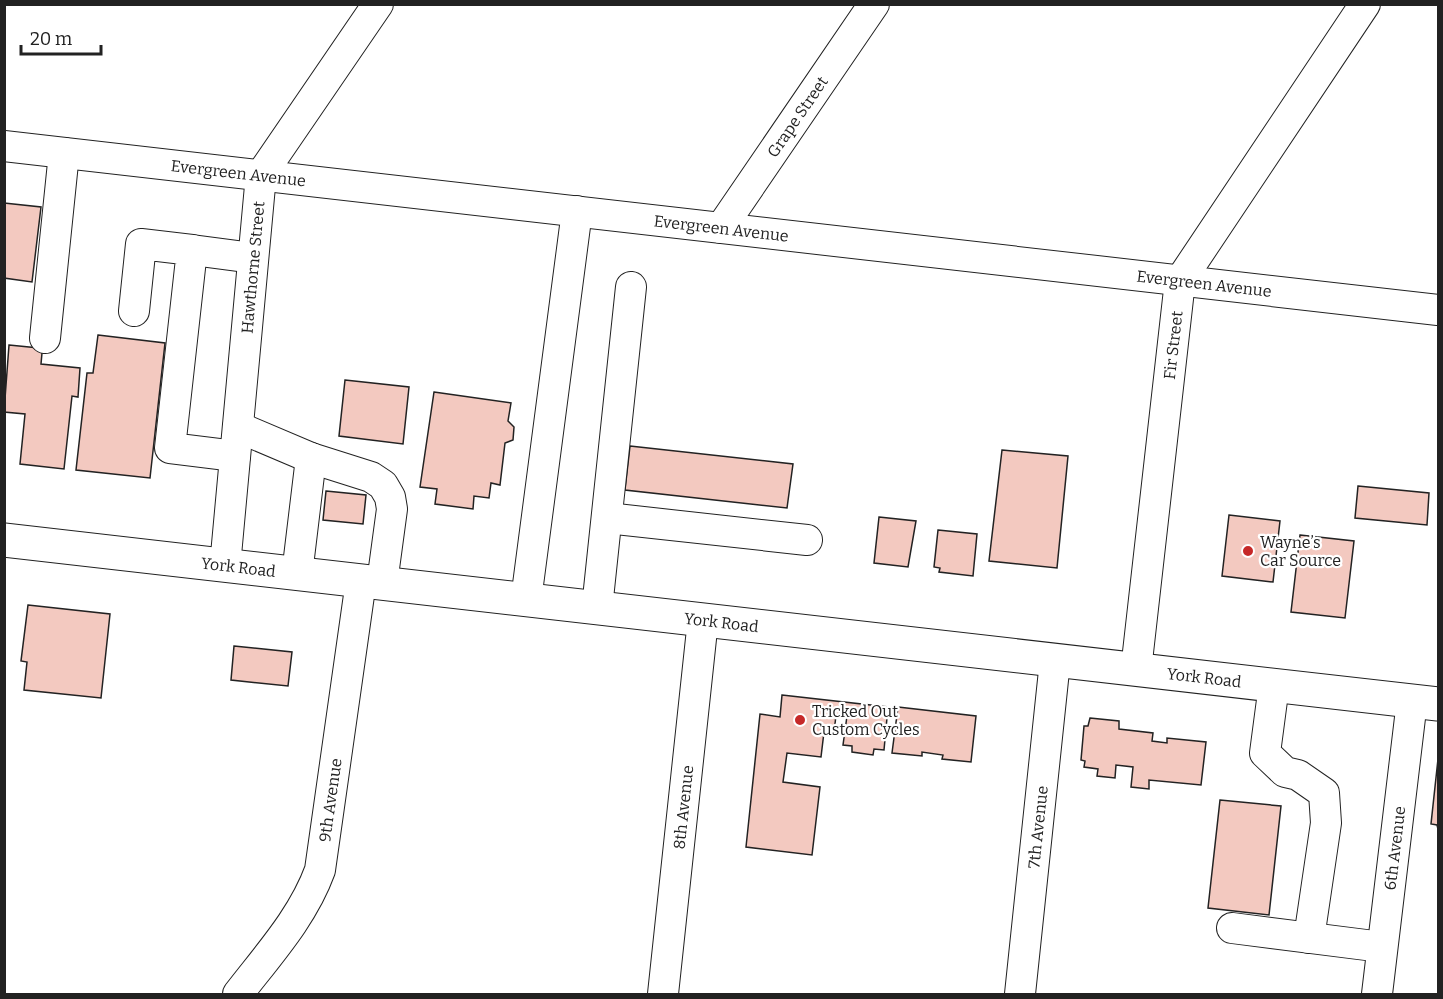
<svg xmlns="http://www.w3.org/2000/svg" width="1443" height="999" viewBox="0 0 1443 999" font-family="Bitter,serif">
<style>
.building{fill:#f3c9c0;stroke:#222;stroke-width:1.5}
.lines{fill:none;stroke-linecap:round;stroke-linejoin:round}
.minor-casing{stroke:#222;stroke-width:32}
.highway-casing{stroke:#222;stroke-width:35}
.minor{stroke:#fff;stroke-width:30}
.highway{stroke:#fff;stroke-width:33}
.poi-dot{fill:#c62828;stroke:#fff;stroke-width:2}
.labels{text-anchor:middle;dominant-baseline:central;stroke-width:4.5;stroke-linejoin:round;paint-order:stroke}
.street-label{font-size:16px;fill:#222;stroke:#fff}
.poi-label{font-size:16px;fill:#222;stroke:#fff;text-anchor:start}
</style>
<rect width="100%" height="100%" fill="#fff"/>
<path class="building" d="M4 203 41 207 32 282 4 278Z
M98 335 165 343 150 478 76 470 87 373H93Z
M9 345 39 348 42 353 41 364 80 368 78 397 72 396 64 469 20 464 25 414 4 412Z
M345 380 409 387 403 444 339 436Z
M434 392 511 403 508 421 514 427 513 440 505 443 500 485 491 483 489 498 474 496 473 509 435 504 437 489 420 487Z
M630 446 793 464 787 508 625 490Z
M1002 450 1068 456 1057 568 989 561Z
M1358 486 1429 493 1427 525 1355 518Z
M326 491 366 495 363 524 323 520Z
M1229 515 1280 521 1273 582 1222 576Z
M879 517 916 521 908 567 874 563Z
M938 530 977 534 973 576 939 572 940 568 934 567Z
M1300 535 1354 541 1345 618 1291 612Z
M28 605 110 614 101 698 24 690 27 662 21 661Z
M234 646 292 652 288 686 231 680Z
M782 695 888 707 884 750 874 749 873 755 852 752V746L843 745 847 716 836 715 834 733 824 732 821 757 787 753 783 782 820 787 812 855 746 847 760 714 780 717Z
M898 707 976 716 971 762 942 759 943 755 922 752V756L892 753Z
M1090 718 1119 721V729L1153 733 1152 741 1167 743V738L1206 742 1201 785 1149 780V789L1131 787 1133 767 1116 765 1115 778 1097 776 1098 769 1084 767 1085 761 1081 760 1084 726H1088Z
M1438 759V829L1437 825 1431 824Z
M1220 800 1281 806 1269 915 1208 908Z"/>
<g class="lines">
<defs>
<g id="minor">
<path id="s1" d="M4 146 1438 310"/>
<path id="s2" d="M721 228 874 4"/>
<path d="M192 250 253 258"/>
<path d="M134 311 141 244 192 250 170 448 235 456"/>
<path d="M45 338 64 153"/>
<path d="M238 427 311 458 371 477 383 485 390 497 392 509 382 583"/>
<path d="M607 518 807 540"/>
<path id="s3" d="M225 566 261 175 378 4"/>
<path d="M297 574 311 458"/>
<path d="M526 600 577 211"/>
<path d="M597 608 631 287"/>
<path id="s4" d="M1136 670 1180 281 1365 4"/>
<path d="M1274 685 1265 753 1285 772 1298 775 1324 793 1326 823 1309 938"/>
<path d="M1232 928 1382 947"/>
<path id="s5" d="M238 994C268 955 303 917 320 870L361 581"/>
<path id="s6" d="M663 994 703 620"/>
<path id="s7" d="M1020 994 1055 661"/>
<path id="s8" d="M1377 994 1412 701"/>
</g>
<g id="highway">
<path id="s9" d="M4 540 1438 704"/>
</g>
</defs>
<use href="#minor" class="minor-casing"/>
<use href="#highway" class="highway-casing"/>
<use href="#minor" class="minor"/>
<use href="#highway" class="highway"/>
</g>
<g class="poi-dot">
<circle cx="1248" cy="551" r="6"/>
<circle cx="800" cy="720" r="6"/>
</g>
<g class="labels">
<g class="street-label">
<text stroke="none"><textPath href="#s2" startOffset="135">Grape Street</textPath></text>
<text stroke="none"><textPath href="#s1" startOffset="236">Evergreen Avenue</textPath></text>
<text stroke="none"><textPath href="#s1" startOffset="722">Evergreen Avenue</textPath></text>
<text stroke="none"><textPath href="#s3" startOffset="300">Hawthorne Street</textPath></text>
<text stroke="none"><textPath href="#s1" startOffset="1208">Evergreen Avenue</textPath></text>
<text stroke="none"><textPath href="#s4" startOffset="327">Fir Street</textPath></text>
<text stroke="none"><textPath href="#s9" startOffset="236">York Road</textPath></text>
<text stroke="none"><textPath href="#s9" startOffset="722">York Road</textPath></text>
<text stroke="none"><textPath href="#s9" startOffset="1208">York Road</textPath></text>
<text stroke="none"><textPath href="#s5" startOffset="220">9th Avenue</textPath></text>
<text stroke="none"><textPath href="#s6" startOffset="188">8th Avenue</textPath></text>
<text stroke="none"><textPath href="#s7" startOffset="168">7th Avenue</textPath></text>
<text stroke="none"><textPath href="#s8" startOffset="147">6th Avenue</textPath></text>
</g>
<g class="poi-label">
<text x="1260" y="542">Wayne’s<tspan x="1260" dy="18">Car Source</tspan></text>
<text x="812" y="711">Tricked Out<tspan x="812" dy="18">Custom Cycles</tspan></text>
</g>
</g>
<rect width="1443" height="999" fill="none" stroke="#222222" stroke-width="12"/>
<path d="M21 45v9h80v-9" fill="none" stroke="#222222" stroke-width="3"/>
<text x="30" y="45" font-size="18" fill="#222222" stroke="#ffffff" stroke-width="4.5" paint-order="stroke">20 m</text>
</svg>
